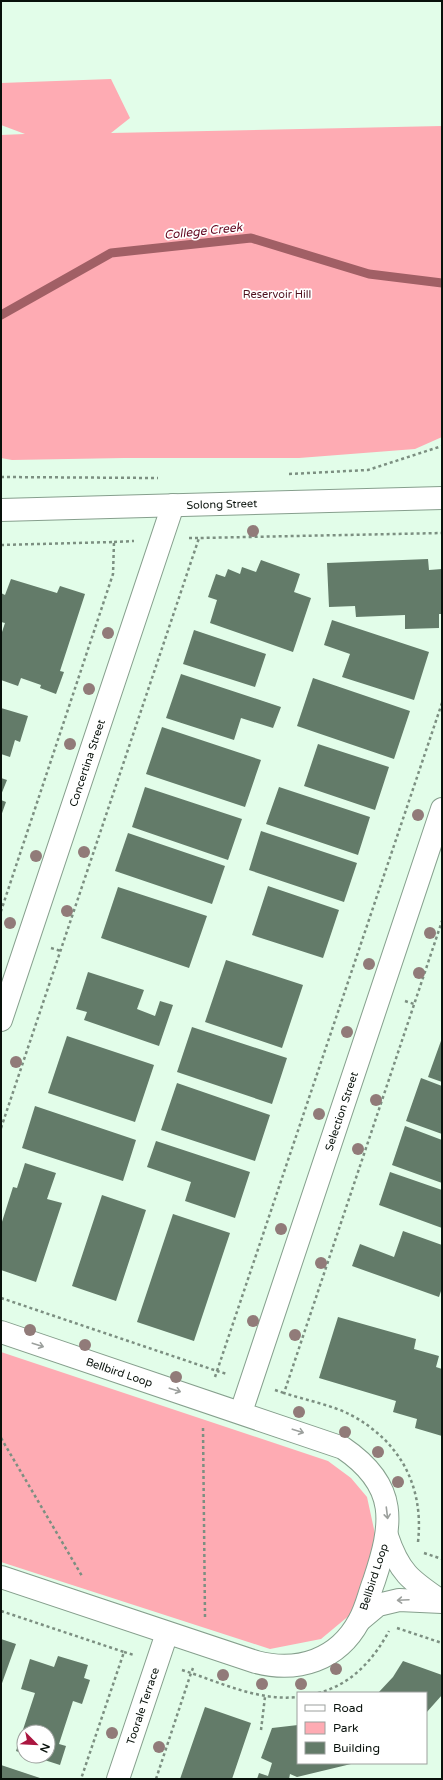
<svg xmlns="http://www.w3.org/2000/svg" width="443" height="1780" viewBox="0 0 443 1780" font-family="'Varela Round',sans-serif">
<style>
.green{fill:#feabb3}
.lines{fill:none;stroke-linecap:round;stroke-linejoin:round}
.stream{stroke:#a15f65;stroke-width:9}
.building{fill:#637b69}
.minor-casing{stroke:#869f8d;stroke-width:24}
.path{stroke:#7c8f81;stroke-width:2.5;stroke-dasharray:3 3;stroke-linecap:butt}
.minor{stroke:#fff;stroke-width:22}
.tree{fill:#917b79}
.oneway{stroke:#9ca09d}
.labels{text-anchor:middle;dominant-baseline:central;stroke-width:3.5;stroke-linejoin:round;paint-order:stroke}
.park-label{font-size:11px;fill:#4e111e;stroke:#fff}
.street-label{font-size:11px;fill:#08110b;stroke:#fff}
.water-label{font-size:12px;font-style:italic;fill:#61051f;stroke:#fff}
</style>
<rect width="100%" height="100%" fill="#e2fde9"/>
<path class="green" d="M111 79 130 118 111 133 442 126V437L415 449 299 458H124L12 460 1 458V135L25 134 1 125V83Z
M1 1352 328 1461 351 1478 367 1497 377 1543 357 1609 321 1639 270 1649 1 1562Z"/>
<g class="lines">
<path class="stream" d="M1 315 111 253 251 238 369 274 442 283"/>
</g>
<path class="building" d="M428 559 429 570 442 569V614H439V628L405 629V615L356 617 355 606 329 607 327 563Z
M261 560 300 574 294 592 311 598 293 652 210 623 217 600 208 597 216 574 225 577 228 569 240 574 242 567 256 572Z
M11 579 57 593 60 586 85 594 60 671 64 672 56 694 40 688 41 685 21 678 18 686 1 680V635L5 623 1 622V593L5 595Z
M332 620 429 652 414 700 342 677 350 654 324 645Z
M194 630 266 654 255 687 183 664Z
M181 674 281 707 273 728 241 718 234 740 166 718Z
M313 678 410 711 394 759 297 726Z
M1 708 28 716 20 742 15 740 10 757 1 754Z
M162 727 261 760 245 807 146 774Z
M318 744 389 767 375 810 304 786Z
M1 778 7 780 1 795Z
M145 787 242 819 228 860 132 827Z
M279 787 370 817 358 855 266 824Z
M1 800 6 802 1 816Z
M261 831 357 863 344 902 249 870Z
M128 833 225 866 212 904 115 871Z
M268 886 339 910 323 958 252 935Z
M118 887 207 916 189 968 101 938Z
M226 960 303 985 282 1048 205 1022Z
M88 972 144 990 137 1009 155 1016 160 1001 173 1005 159 1046 84 1020 87 1012 76 1009Z
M192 1027 287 1058 272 1104 177 1072Z
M67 1036 154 1065 135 1122 48 1093Z
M442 1038V1082L428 1077Z
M421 1078 442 1086V1134L406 1121Z
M177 1083 270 1115 255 1161 161 1130Z
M35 1106 136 1140 123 1181 22 1148Z
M405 1126 442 1140V1183L392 1165Z
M156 1141 250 1172 235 1218 185 1201 191 1182 147 1167Z
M25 1163 56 1173 47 1199 62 1203 36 1282 1 1270V1225L13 1187 17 1188Z
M390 1172 442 1190V1228L379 1205Z
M102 1195 146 1210 116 1301 72 1286Z
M173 1214 230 1233 194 1341 137 1322Z
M403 1231 442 1245V1288L439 1297 352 1266 360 1244 394 1257Z
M338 1317 416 1339 414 1349 439 1356 436 1367 442 1369V1436L415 1428 417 1419 393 1412 396 1401 319 1378Z
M1 1639 16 1644 1 1686Z
M58 1656 88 1665 84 1678 90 1680 82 1704 73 1701 59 1744 66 1746 60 1765 32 1756H48V1732H24V1754L16 1751 35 1693 21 1689 30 1659 54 1667Z
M403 1661 442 1675V1695L426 1713V1693H378L393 1677Z
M205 1707 251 1723 232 1779H180Z
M298 1725V1763L351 1764 297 1777 290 1774 289 1779H257L259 1773 268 1776 272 1763 261 1758 272 1728Z
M1 1765 43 1779H1Z"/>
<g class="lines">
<defs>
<g id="minor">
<path id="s1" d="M1 510 442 498"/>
<path id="s2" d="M1 1020 173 505"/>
<path id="s3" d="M1 1332 343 1448C399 1486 393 1524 374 1581 369 1594 366 1609 359 1621 338 1660 298 1673 256 1662L1 1577"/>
<path id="s4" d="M241 1412 442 809"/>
<path d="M387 1536C399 1572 410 1580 441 1601"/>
<path d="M360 1620 378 1605 399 1600 442 1602"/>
<path id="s5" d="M118 1779 167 1633"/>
</g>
</defs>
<use href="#minor" class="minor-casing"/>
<path class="path" d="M289 474 368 470 442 446
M1 477 158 478
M189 538H199
M114 542 134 541
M1 545 114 542 113 574 1 911
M51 948 61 951
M405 1001 414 1004
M1 1128 199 538 442 533
M1 1298 217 1371 442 703
M215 1377 217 1371 227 1374
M275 1390 284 1393
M203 1428 205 1617
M1 1438 82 1576
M418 1542C424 1487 401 1442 351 1415 332 1405 305 1400 284 1393L442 921
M424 1553 442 1559
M1 1611 124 1652 81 1779
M397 1628 442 1643
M124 1652 134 1655
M182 1670 191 1673 193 1668
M318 1693C351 1685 374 1659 389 1631
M261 1730 265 1697
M156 1779 191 1673C226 1685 261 1701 298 1697"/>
<use href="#minor" class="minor"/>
</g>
<g class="tree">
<circle cx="253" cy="531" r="6"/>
<circle cx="108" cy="633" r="6"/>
<circle cx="89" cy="689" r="6"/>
<circle cx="70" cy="744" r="6"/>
<circle cx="418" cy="815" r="6"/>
<circle cx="84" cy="852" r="6"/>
<circle cx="36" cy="856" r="6"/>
<circle cx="67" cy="911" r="6"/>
<circle cx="10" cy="923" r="6"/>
<circle cx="430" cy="933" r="6"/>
<circle cx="369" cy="964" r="6"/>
<circle cx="419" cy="973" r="6"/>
<circle cx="347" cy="1032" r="6"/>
<circle cx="16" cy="1062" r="6"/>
<circle cx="376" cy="1100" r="6"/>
<circle cx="319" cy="1114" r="6"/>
<circle cx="358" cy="1149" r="6"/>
<circle cx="281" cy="1229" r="6"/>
<circle cx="321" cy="1263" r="6"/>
<circle cx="253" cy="1321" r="6"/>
<circle cx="30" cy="1330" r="6"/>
<circle cx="295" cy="1335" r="6"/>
<circle cx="85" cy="1345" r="6"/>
<circle cx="176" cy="1377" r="6"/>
<circle cx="299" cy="1412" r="6"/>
<circle cx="345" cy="1432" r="6"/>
<circle cx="378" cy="1452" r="6"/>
<circle cx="398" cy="1482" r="6"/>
<circle cx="336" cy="1669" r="6"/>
<circle cx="223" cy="1675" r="6"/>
<circle cx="262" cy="1684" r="6"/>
<circle cx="301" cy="1684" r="6"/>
<circle cx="112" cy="1733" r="6"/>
<circle cx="159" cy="1747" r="6"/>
</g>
<defs><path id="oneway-shaft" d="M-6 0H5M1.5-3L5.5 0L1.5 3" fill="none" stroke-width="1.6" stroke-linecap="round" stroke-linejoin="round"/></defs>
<g class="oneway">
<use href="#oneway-shaft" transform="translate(38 1345) rotate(18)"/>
<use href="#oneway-shaft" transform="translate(175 1390) rotate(18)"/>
<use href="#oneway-shaft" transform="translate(298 1431) rotate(18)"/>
<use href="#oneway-shaft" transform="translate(387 1513) rotate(83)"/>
<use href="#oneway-shaft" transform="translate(403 1600) rotate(177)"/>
</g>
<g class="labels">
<g class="park-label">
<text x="277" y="294">Reservoir Hill</text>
</g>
<g class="street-label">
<text stroke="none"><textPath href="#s1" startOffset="221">Solong Street</textPath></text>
<text stroke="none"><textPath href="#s2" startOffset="271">Concertina Street</textPath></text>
<text stroke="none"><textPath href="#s4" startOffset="317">Selection Street</textPath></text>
<text stroke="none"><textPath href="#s3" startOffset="125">Bellbird Loop</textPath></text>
<text transform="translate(374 1577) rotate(-72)">Bellbird Loop</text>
<text stroke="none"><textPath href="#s5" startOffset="77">Toorale Terrace</textPath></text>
</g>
<g class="water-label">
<text transform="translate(203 231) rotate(-6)">College Creek</text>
</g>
</g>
<rect width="443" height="1780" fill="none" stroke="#08110b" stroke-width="4"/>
<rect x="297" y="1692" width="130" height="72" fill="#ffffff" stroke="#9ca09d"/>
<rect x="305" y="1705" width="20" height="6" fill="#ffffff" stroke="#9ca09d"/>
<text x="333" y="1712" font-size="12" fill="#08110b">Road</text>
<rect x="305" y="1722" width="20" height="12" fill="#feabb3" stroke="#9ca09d"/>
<text x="333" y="1732" font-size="12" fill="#08110b">Park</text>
<rect x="305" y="1742" width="20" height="12" fill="#637b69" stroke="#9ca09d"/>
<text x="333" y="1752" font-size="12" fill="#08110b">Building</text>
<g transform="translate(36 1744) rotate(114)"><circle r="19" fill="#ffffff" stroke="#9ca09d"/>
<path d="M0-3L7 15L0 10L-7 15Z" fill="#ab1640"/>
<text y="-6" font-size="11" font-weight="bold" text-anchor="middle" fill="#08110b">N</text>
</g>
</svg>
